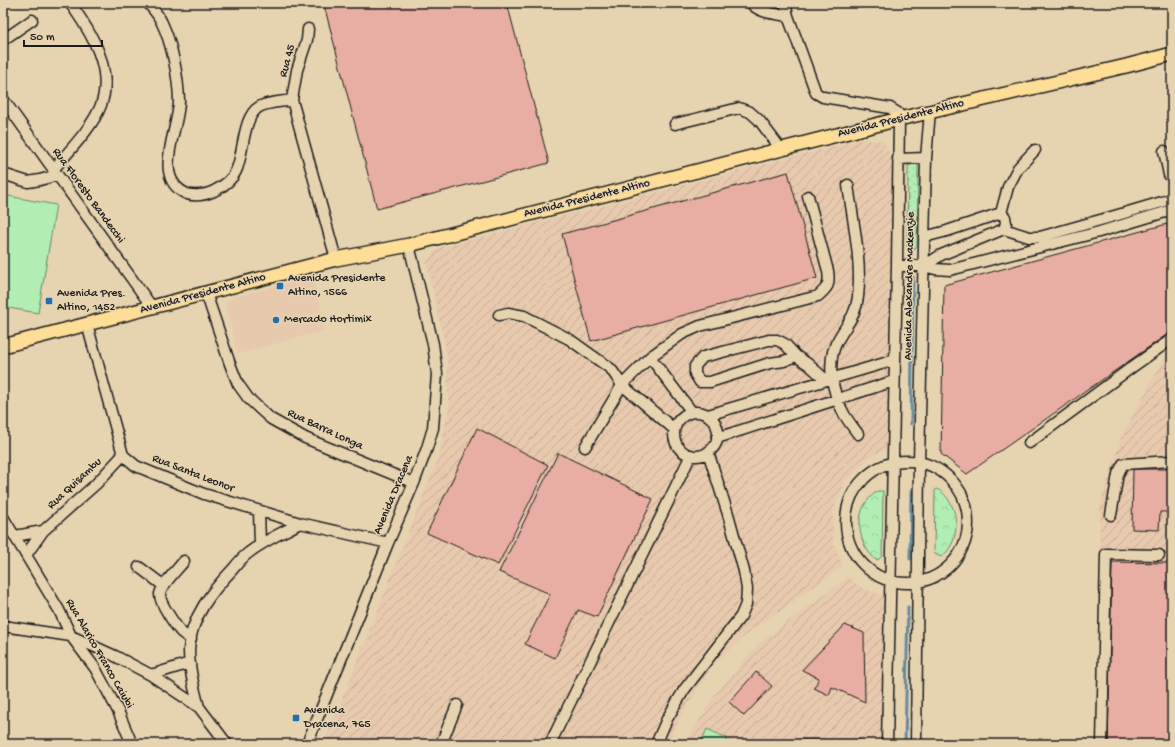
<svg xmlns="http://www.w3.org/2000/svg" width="1175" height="747" viewBox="0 0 1175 747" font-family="'Gochi Hand',sans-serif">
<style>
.built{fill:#e7c9ad}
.industrial{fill:url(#industrial-furrows)}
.grass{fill:url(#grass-dots);stroke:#678568}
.park{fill:url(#park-crowns);stroke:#678568}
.garden{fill:#b2eeb4;stroke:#678568}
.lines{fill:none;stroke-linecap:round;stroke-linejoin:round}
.stream{stroke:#668aa0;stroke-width:3}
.building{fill:#e8aea3;stroke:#1c1c1c}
.minor-casing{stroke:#1c1c1c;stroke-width:13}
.major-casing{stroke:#1c1c1c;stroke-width:16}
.minor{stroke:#e6d4b1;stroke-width:10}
.major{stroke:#fedd96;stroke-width:13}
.poi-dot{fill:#1f6fb2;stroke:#e6d4b1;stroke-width:1.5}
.labels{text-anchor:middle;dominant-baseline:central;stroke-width:3;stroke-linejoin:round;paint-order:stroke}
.street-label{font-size:12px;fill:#1c1c1c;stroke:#e6d4b1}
.poi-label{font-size:12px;fill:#1c1c1c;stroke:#e6d4b1;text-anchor:start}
</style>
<defs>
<pattern id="industrial-furrows" width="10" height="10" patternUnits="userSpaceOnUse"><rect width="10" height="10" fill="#e7c9ad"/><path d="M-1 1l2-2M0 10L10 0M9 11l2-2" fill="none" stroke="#c6ac94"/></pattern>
<pattern id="grass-dots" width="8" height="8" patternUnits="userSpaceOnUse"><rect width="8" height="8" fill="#b2eeb4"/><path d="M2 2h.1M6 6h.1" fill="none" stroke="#98cc9a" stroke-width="1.8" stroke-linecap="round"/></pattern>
<pattern id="park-crowns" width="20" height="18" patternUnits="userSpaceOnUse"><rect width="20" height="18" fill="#b2eeb4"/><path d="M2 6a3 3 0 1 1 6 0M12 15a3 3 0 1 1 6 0" fill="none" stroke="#98cc9a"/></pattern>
</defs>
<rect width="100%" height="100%" fill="#e6d4b1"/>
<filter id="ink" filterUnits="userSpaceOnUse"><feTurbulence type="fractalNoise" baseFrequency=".025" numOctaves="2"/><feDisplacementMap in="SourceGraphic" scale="8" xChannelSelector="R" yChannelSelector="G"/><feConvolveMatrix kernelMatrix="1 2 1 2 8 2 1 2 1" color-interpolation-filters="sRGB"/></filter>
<g filter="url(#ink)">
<path class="built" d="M312 277 326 330 238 354 225 302 234 297Z"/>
<path class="industrial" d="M862 139 883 141 893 160 889 446 866 460 845 483 833 510V542L843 566 742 638 712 666 679 719 668 744H324L439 456 449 407 447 354 426 261 438 248Z
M1172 352V744H1097L1100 506 1122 435 1165 357Z
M848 577 862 588 885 597 882 744H685L713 697 758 644Z"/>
<path class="grass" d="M914 161 918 164 917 245 914 250H911L907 247 908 171V166Z"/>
<path class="park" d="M936 489C941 490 945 495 948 499 960 516 959 544 941 557L935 554 934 550 935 491Z
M878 491H883L882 556 879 559 876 560C855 542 853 506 878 491Z"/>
<path class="garden" d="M3 195 56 205 38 313 3 307Z
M707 729 727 738 725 744H700Z"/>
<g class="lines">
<path class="stream" d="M911 424 913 277
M910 559 911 491
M905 744 908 607"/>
</g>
<path class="building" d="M333 3H507L549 163 377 209 324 5Z
M788 172 817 278 591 341 562 234Z
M1167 224 1172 241V331L967 474 941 454 944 285Z
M477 428 548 465 498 565 427 533Z
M558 453 653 499 597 617 578 610 555 658 525 644 550 594 499 572Z
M1133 469H1172V512H1160L1159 530 1132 529Z
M1112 562 1172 563V744H1108Z
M845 625 864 633 865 702 832 687 829 695 814 688 819 678 802 670Z
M756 672 772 686 744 716 729 702Z
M796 740H861V744H796Z"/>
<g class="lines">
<defs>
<path id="minor" d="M148 3C153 9 159 15 162 23 172 44 178 75 179 100 180 128 150 178 187 194 197 197 205 195 214 191 222 187 232 180 236 171 244 155 242 117 259 107 267 102 283 102 292 100L336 259
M751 3C758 13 777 14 788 16
M785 3 788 16 816 93 823 97 890 108 898 113 899 119 897 266 887 744
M3 40 32 20
M3 99 152 307
M292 100 297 70 307 40 308 29
M675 124 739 108 750 112 759 120 781 149
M1164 151 1169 175 1172 178
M898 159 926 158
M53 170C68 152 93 127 101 105 114 69 91 32 70 3
M3 174 28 182 40 180 57 175
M848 185C853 222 862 261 858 297 856 315 847 324 839 338 825 360 832 392 844 414 848 421 853 427 858 434
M1001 213 1008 187 1018 168 1035 150
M1004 229 1029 237H1040L1111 217 1172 199
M897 266H924L935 269 950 270 1099 232 1172 210
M924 266 941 255 1004 229 1006 223 1005 217 1001 213 947 231 924 237
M206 293 230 364 238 384 248 398 262 411 271 419 305 438 414 483
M499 315 508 313 524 316 569 339 611 369 622 385 674 429
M87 324 123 455 136 466 204 494 300 523 388 543
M796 356 784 361 770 363 710 382H700L695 374V366L703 357 769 340H777L785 344 796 356 808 364 826 380
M650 357 692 412
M674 434a22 22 0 1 1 44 0a22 22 0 1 1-44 0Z
M708 415 895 360
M717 438 894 381
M1029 443 1135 365 1172 339
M585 447 622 385 650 357 682 334 700 326 818 296C828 287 830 285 828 271L808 196
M846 522a61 61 0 1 1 122 0a61 61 0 1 1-122 0Z
M259 511 260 544
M1111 515 1118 474 1123 464 1172 461
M3 517 59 610 71 636 95 668 118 711 132 744
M15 536 43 531
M26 555 43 531 96 484 123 455
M184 561C178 569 162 584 160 594 159 602 175 625 181 632 184 635 188 637 191 639
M139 567 164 586
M3 626 71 636 115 656 151 675 199 707 227 744
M151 675 190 663
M199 707C194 689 189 670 189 650 190 618 212 591 233 569 237 564 242 558 247 554 263 541 282 533 300 523
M307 744 388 543 414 483 427 448 433 428 437 374 433 344 409 245
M441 744 457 705
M550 744 691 455
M656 744 667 719 684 690 741 616 746 604 747 589 744 571 728 514 708 452
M916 744 919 462 926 158 930 111
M1102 744 1106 554 1159 555"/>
<path id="major" d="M3 346 336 259 409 245 899 119 1126 66 1172 54"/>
</defs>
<use href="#minor" class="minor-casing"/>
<use href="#major" class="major-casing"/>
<use href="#minor" class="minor"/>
<use href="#major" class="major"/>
</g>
</g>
<g class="poi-dot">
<rect x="276" y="282" width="8" height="8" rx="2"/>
<rect x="45" y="297" width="8" height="8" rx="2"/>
<circle cx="276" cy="320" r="4"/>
<rect x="292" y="714" width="8" height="8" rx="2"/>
</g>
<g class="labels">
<g class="street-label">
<text transform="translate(288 61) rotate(-75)">Rua 45</text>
<text transform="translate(901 119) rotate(-14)">Avenida Presidente Altino</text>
<text transform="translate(88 196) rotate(54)">Rua Floresto Bandecchi</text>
<text transform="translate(587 199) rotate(-14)">Avenida Presidente Altino</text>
<text transform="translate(910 286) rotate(-89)">Avenida Alexandre Mackenzie</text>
<text transform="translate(203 294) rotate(-15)">Avenida Presidente Altino</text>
<text transform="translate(325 430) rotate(25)">Rua Barra Longa</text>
<text transform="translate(193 474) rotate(21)">Rua Santa Leonor</text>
<text transform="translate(75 484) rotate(-43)">Rua Quisambu</text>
<text transform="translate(394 495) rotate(-67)">Avenida Dracena</text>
<text transform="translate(99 654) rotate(60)">Rua Alarico Franco Caiubi</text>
</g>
<g class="poi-label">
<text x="288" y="279">Avenida Presidente<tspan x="288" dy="14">Altino, 1566</tspan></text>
<text x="57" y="294">Avenida Pres.<tspan x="57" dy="14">Altino, 1452</tspan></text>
<text x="284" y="320">Mercado Hortimix</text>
<text x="304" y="711">Avenida<tspan x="304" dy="14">Dracena, 765</tspan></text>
</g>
</g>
<rect width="1175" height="747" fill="none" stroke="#e6d4b1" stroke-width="16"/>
<rect x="8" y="8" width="1159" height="731" fill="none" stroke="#1c1c1c" stroke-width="1.5" filter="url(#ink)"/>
<path d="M24 40v6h78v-6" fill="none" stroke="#1c1c1c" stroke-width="2"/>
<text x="30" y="40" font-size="12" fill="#1c1c1c" stroke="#e6d4b1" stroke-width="3" paint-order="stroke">50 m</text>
</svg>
